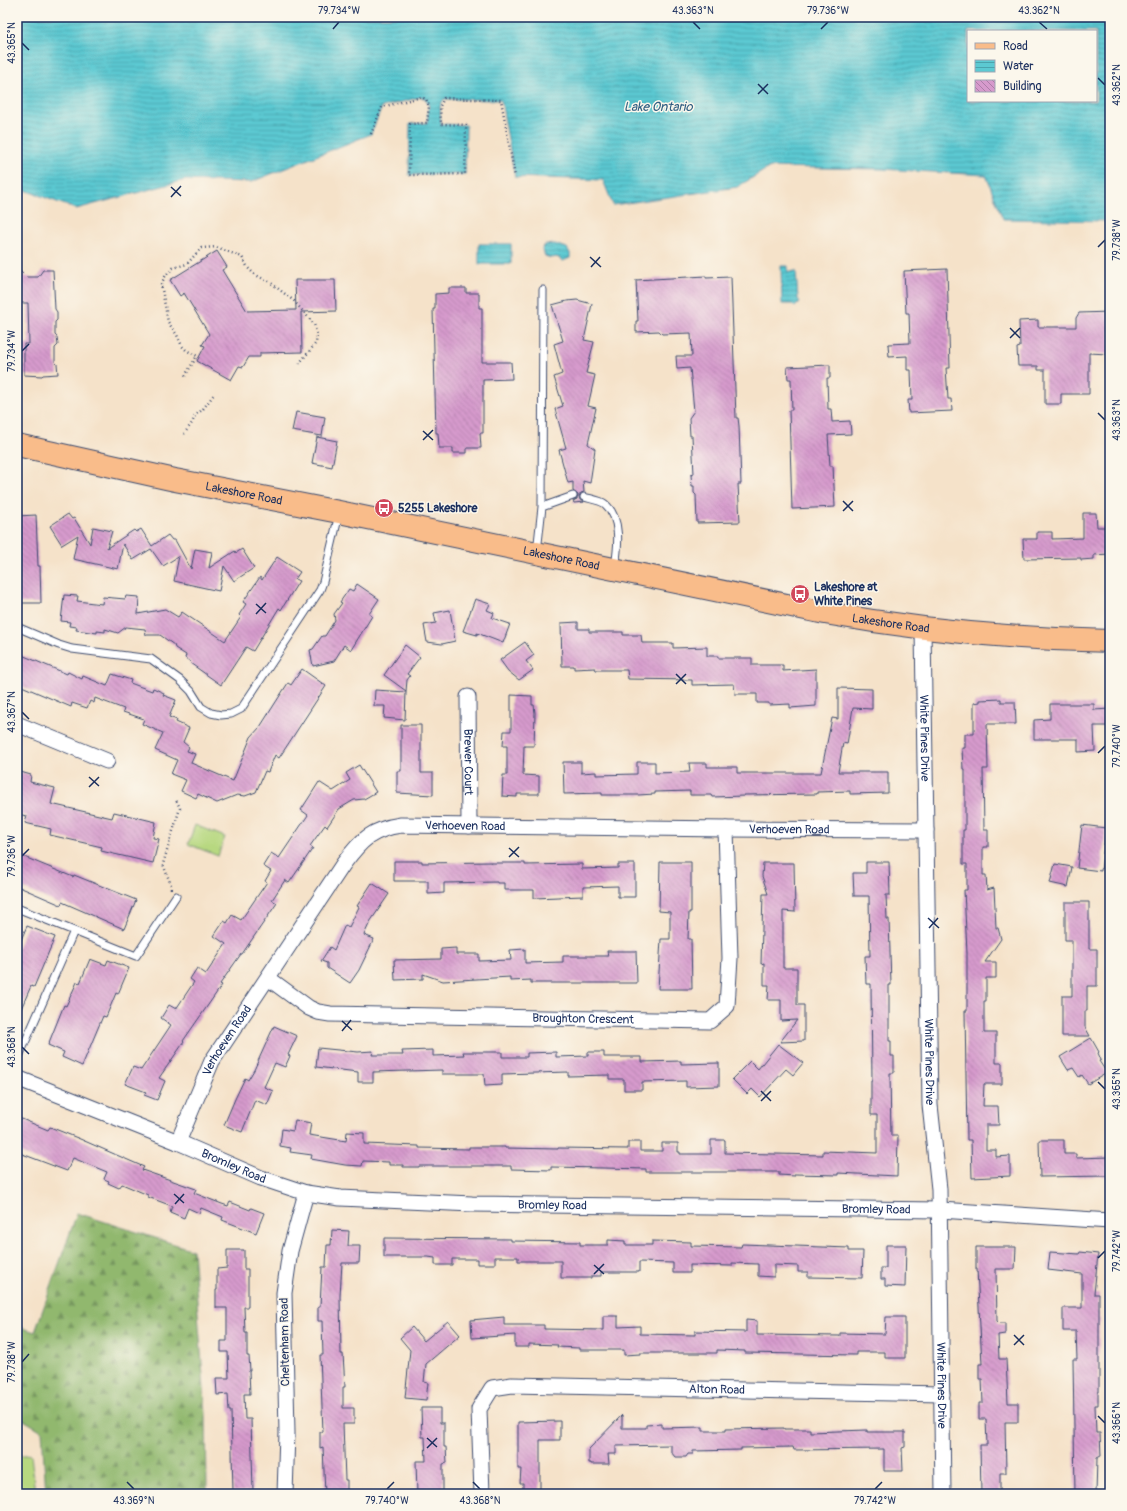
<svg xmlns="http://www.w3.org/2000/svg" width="1127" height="1511" viewBox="0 0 1127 1511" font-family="Pangolin,sans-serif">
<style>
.forest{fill:url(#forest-firs);stroke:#567466}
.green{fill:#b7d880;stroke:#69846f}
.water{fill:url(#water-rules);stroke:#3c7c98;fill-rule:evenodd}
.building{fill:url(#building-back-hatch)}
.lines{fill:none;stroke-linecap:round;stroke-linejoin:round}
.service-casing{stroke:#3c4a6e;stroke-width:9}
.minor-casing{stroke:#3c4a6e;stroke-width:17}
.primary-casing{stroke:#3c4a6e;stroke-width:24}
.path{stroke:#3c4a6e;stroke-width:2.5;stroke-dasharray:1 3;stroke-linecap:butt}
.service{stroke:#fff;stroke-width:7}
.minor{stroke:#fff;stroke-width:15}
.primary{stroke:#f9bc8a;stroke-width:22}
.ticks{fill:none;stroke:#1b2f5e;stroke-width:1.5}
.labels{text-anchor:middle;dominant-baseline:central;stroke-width:3;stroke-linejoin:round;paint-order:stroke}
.street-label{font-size:12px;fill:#1b2f5e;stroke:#fbf7ec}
.poi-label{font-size:12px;font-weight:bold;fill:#1b2f5e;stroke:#fbf7ec;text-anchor:start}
.water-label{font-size:13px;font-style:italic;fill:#2e5d81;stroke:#fbf7ec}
.neatline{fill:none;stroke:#1b2f5e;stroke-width:1.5}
.ticks-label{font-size:10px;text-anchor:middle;fill:#1b2f5e}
</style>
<defs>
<pattern id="forest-firs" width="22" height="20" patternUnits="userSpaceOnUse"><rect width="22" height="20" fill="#91b86e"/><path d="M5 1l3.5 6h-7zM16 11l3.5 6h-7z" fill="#76965e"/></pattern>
<pattern id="water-rules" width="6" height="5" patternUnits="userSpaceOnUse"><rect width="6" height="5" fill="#5cc9d2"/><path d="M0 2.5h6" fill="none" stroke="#4ba4ae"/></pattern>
<pattern id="building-back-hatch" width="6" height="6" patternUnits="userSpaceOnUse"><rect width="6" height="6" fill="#d69acc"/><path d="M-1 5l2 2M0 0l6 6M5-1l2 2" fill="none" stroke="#ad7ea9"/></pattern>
</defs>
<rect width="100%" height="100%" fill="#fbf7ec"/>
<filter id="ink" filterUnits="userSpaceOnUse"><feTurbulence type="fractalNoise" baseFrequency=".025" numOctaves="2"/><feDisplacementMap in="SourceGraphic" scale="8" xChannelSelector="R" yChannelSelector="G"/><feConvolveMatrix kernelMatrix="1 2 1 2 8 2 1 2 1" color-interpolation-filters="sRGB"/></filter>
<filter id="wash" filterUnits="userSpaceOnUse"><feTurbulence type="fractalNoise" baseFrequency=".012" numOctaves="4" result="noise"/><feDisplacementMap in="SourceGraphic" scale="16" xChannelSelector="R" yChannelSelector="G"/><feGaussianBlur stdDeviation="0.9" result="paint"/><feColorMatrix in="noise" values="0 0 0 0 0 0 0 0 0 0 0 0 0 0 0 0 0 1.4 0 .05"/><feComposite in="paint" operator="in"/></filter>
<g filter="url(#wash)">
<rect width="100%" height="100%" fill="#f5e2c9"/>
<path class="forest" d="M77 1213 193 1250 206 1414 207 1494H46L42 1431 17 1416V1326L35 1332Z"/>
<path class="green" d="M195 825 225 837 218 856 188 844Z
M31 1454 35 1494H17V1456Z"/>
<path class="water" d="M17 17H1110V221L1003 219 986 175 881 169 770 167 737 187 613 205 603 180 515 177 501 100 444 99 440 106 441 124 466 125 465 174 409 175 410 124 427 123 429 106 426 99 421 97 382 107 371 134 251 182 185 180 76 209 17 187ZM968 31H1096V101H968Z
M479 244H511V264H479Z
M555 244 567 248 570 253V258L563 261 557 257 551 258 545 256 542 248 545 245Z
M781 266H788V272L796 271 798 299 800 302 795 307 792 304H782Z"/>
<g id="blocks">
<path class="building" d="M217 251 227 267 222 270 247 311 296 310 295 280H335L336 311 301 312 302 352 260 353V357H249L243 367 239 366 231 380 197 361 205 346 202 345 209 334 184 293 180 296 170 280Z
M17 268 26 277H38L43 270H53L55 309 57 312V320L55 322V335L57 337 58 345 55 348V362L57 364 58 374 43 375 42 376 24 375V344H29L28 303H17Z
M947 269 950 368H946L948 399H951L952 411 909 413 908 400H912L911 370H907V356L889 357 888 344 910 343 909 313H906L904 271Z
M706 276V278L731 277 736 418H738L739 426 741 484H738L740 522 697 523 696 495 694 493V486H692L691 475 694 474 692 436H690L689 418 694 411 690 368 677 369 676 356H692L691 333 662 334 659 331 636 332V321H638L636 280Z
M449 288H466V293H479V308H482V362H511L512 379 483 380V433H480L481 448H467V453H453V448H439L438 433H436L433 309H435V294L449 293Z
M577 300 592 304 584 340 594 342 586 373 595 375 588 406 596 408 588 444 595 449 590 483 583 481 584 492 581 493 579 496 580 500 584 502 574 503 573 501 577 499 578 495 573 491V482L568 483 559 450 566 448 555 409 563 406 554 377 562 374 554 344 563 341 552 305 567 301Z
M1110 312V353L1108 354 1089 353V394H1061V404H1045V370H1038V366H1018L1017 348 1020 347 1019 321 1038 320V327H1076V318L1079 313Z
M830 365V378H827L828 409H831L832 422 850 421 851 434 828 435 830 466H833L835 507 792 509 789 410H792L791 379H788L787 367Z
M296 412 325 417 322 436 292 431Z
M317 437 337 441 332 467 312 463Z
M1083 513H1096L1097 527H1110V554L1094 555V559L1081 560V558L1024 559 1023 539H1037V532H1052V539L1083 538Z
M68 514 72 519 74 518 90 544 93 527 112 531 107 548 134 530 136 532 141 529 152 546 168 535 172 540H175L191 569 195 549 212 552 209 568 235 551 236 553 242 549 254 568 234 581 224 566 219 591 174 581 179 556 163 566 151 549 133 560 123 544 118 569 73 559 78 535 62 545 50 526Z
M36 515 38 566H40L41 603H17V516Z
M277 557 300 572 295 579 299 581 281 610 279 608 253 651 246 647 221 685 190 663 191 662 185 658 186 655 175 648 174 645 160 635H146L145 629 126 627 118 633 105 629V632L97 631V633L76 630 77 627 69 626 70 622 61 621 64 595 78 596 77 601 102 604 103 597 125 599 126 596 139 597 138 614 165 609 178 617 182 612 225 641 241 617 239 615 246 604 243 602 260 577 262 580Z
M357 584 379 599 369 614 372 616 351 650 344 645 334 661 313 666 310 650 313 649 322 636H325L335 620 334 614 342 603 340 602 349 589 353 591Z
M475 599 490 604 487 610 494 613 492 618 510 624 503 643 477 633V635L463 631Z
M450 610 455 641 442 644 427 642 424 625 436 623 434 613Z
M578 622V629H589V632H623V635H641L642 643H673V648L707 647V656H718V658H752V665H783V671L816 669V706L790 708V704L769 705V703H757V694H735L734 684 692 685V680L628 679 627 670H596L595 668 574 669V666H562L561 623Z
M525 642 534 655 526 661 533 670 519 680 508 671 500 660Z
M405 645 420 657 407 674 410 676 407 680 406 691 384 675Z
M17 653 67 674 68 672 82 679 83 676 107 686 112 674 131 680 130 683 152 691 153 688 164 693 163 695 176 700 169 717 177 720 176 722 189 728 183 742 189 747 187 751 195 754 191 763 233 781 251 737 260 727 288 683 291 685 302 669 326 686 279 758 275 755 268 772 265 771 256 792 245 796 237 795 217 803 198 794 196 798 181 791 186 780 171 774 177 760 155 750 163 733 142 724 144 719 123 712 124 709 95 698 94 703 90 701 87 708 72 703 71 707 17 684Z
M838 688 872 689V709L853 708 847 744 843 743 838 772H888V793L850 794V791L817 792V794L744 795V796L712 797 711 795H690V791L655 792V794L638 795H602V793L564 794 563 762H581V773L596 772V775L637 774V762H655V773L690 772 689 763H707V767H737V773H821L832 718 838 719Z
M375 690 406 692 405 720 384 718 385 706H374Z
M511 695 532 696V705H534L535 713 534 746H524L523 775 539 776V794H517V797L502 796 503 775H507V746H503L504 731H511Z
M1001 699V702H1015L1016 724H987L988 769H983L984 830H988V847H983V875H986L987 890 994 888 996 928H998L1001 939 985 962H996V978H986V1001H984V1033H996V1063H1002V1084H984L983 1106H998L999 1125H986V1150H996V1157L1010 1156V1176L972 1178 971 1140H967L965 1011H967V953L964 890H967V864H963V830H965V769H963L962 748H965V734H974V703L980 702V700Z
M1050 704H1094V710L1110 709V726H1094L1095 751 1078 752V739H1034V720L1050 719Z
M401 725H421V773H433V795L397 793V771H401Z
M359 765 376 792 364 799 354 800 339 809 327 827 325 825 310 846 313 848 289 883 285 880 272 900 277 903 242 954H241L220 984 222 985 183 1041 184 1042 159 1078 165 1081 157 1100 144 1095 146 1092 125 1084 133 1067 141 1070 171 1025 161 1018 169 1005 176 1009 194 982 190 979 197 968 206 974 226 944 214 936 224 921 227 923 232 915 241 920 267 882 265 881 271 871 263 866 271 853 279 858 308 815 301 810 319 782 333 791 350 780 346 773Z
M17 771 31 775 30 782 55 788 51 804 112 818 114 812 156 822 153 838 159 839 153 863 101 851 102 847 50 835 51 829 25 823 27 816 17 814Z
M1082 825 1106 828 1101 871 1077 868Z
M17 854 73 877 74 875 136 900 124 929 62 902 61 905 17 886Z
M394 861H422V863L491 862V863H525V865L582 864V869L618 868V864H635V897H618V886L583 887V896L534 898V890H504V883H497V882L444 883V893L428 894V881H394Z
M660 862H691V912H689L688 939H691L692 989H658L661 939H670V912L659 911Z
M866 862H889L890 895H886L887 919H889L891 985H889V1041H891V1056H894V1073H890L891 1136H898L897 1176 838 1173V1175L795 1174V1176L779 1175V1172H646V1169L604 1168 551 1167V1170L511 1169V1166H419V1167H403V1165H389V1162L363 1161 362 1166 345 1165 311 1159 312 1155 290 1152 291 1148 280 1146 282 1129 293 1131 295 1120 311 1123 309 1135 346 1141 347 1132 364 1133V1144L419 1146V1148L469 1149V1147H505V1148L558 1149V1148L628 1149V1142H640V1151H662V1143H678V1152H680V1154H711V1140H725V1153L823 1155V1151L877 1153V1115H871V1081H872L871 984H866L865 956H870L869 896H854L853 873H866Z
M763 863H794L795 912 783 911V968H797V1005H804V1041L780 1042 797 1020 781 1021V1000H768L769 985H764V963L761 964 763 894H768L762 876Z
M1055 864 1072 867 1068 887 1050 883Z
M372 883 389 894 370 922 364 935 374 939 359 970 350 983 327 968V963L321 961 330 947 334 950 345 925 349 927 359 907 357 906Z
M1065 902H1089V949H1097V986H1087V1011H1085V1027L1090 1036H1062V996H1072V940H1065Z
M27 926 55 937 34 987 31 986 17 1018V949Z
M456 948V954H479V961L511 960 510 950 525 949V963L563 962V956H608L607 951H636L637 983H531V980L510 981V977L443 981 423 974V979L395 980 394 960 441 959V949Z
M90 959 106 965 108 960 129 968 118 994 116 993 106 1017 103 1016 82 1066 62 1057 64 1052 48 1045 64 1005 66 1006 77 982 80 983Z
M274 1026 297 1036 288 1055 290 1056 285 1067 275 1063 264 1087 273 1091 267 1105 255 1100 242 1132 224 1125 235 1099 245 1078 248 1080 254 1070Z
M1091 1038 1099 1052 1098 1053 1101 1060 1099 1061 1107 1073 1088 1084 1082 1075 1079 1077 1073 1068 1068 1070 1060 1057Z
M778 1044 803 1063 793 1075 786 1069 760 1097 752 1089 747 1094 732 1079 750 1061 758 1069Z
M318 1048 358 1052 373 1051 372 1055H403L402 1051 433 1050V1056L464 1055 463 1052H502V1057H527V1053L556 1052V1057L588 1056V1052H604V1057H642V1062L681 1061V1064L719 1063V1086L686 1087V1081L642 1082V1090H624V1079H609V1075L568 1076V1072L502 1074V1085L485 1086 484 1074H442V1070L373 1072V1082H358V1072L316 1067Z
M17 1117 48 1130 50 1127 80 1139 144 1167 142 1170 196 1189 194 1193 222 1204 228 1206 230 1202 250 1210 251 1208 264 1213 256 1233 222 1220 223 1217 201 1208 199 1213 188 1208 184 1218 170 1212 172 1206 148 1197V1195L122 1184 119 1188 108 1183 109 1181 104 1179 107 1172 73 1158 67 1171 17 1152Z
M1039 1140H1064V1154H1076V1158L1110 1157V1176L1040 1177Z
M332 1230 349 1231 348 1246H360L359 1263H342L340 1296 341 1354H343L345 1387H343V1408H354V1424H343L345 1480H347V1494H325L323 1447 320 1448V1432H323L320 1355H323L322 1321H318V1307H320L322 1267H326L327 1245H331Z
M384 1238 511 1239V1241L580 1242V1245H608V1240L625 1241V1245H652V1241L691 1242V1246L741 1247 742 1244 849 1248V1251H863L862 1278 808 1277V1272H798V1266L774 1265V1277L758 1276V1264L732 1263V1266L690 1265V1273H673V1263L639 1262V1272H601V1276H591V1278H561V1261H518V1257H495V1264H477V1259H452V1265H435V1258L428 1257H384Z
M886 1245H906L905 1287 885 1286V1279H881V1268H886Z
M976 1247H1016L1015 1269H996L997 1321 999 1323H1005V1334L998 1335 999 1359H1006L1008 1403H1018V1422H1005L1006 1473H1000V1494H981L980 1445H987L986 1419H979V1403H983L982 1379H979V1364H982L977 1269H976Z
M227 1250H244V1269H248V1307H244L245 1333H247V1356H249L250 1371H249L250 1394H244L245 1419H251L253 1491 233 1492 231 1411H229L228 1394 217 1395 216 1378H229L228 1352H221V1341H227V1308H216V1290H217V1269L227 1268Z
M1050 1252 1079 1254 1080 1252 1098 1254 1094 1294H1099V1392H1098V1405H1095L1096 1433H1100L1101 1456 1097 1458 1096 1494H1075L1073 1359H1077L1076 1331H1063V1308H1082V1274L1048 1270Z
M603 1316H618V1327L640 1326V1334L695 1335V1331L746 1332V1320L757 1321V1335L840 1336V1333L885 1334 886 1317H905V1358H885V1352H856V1355L745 1353V1351L717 1350V1353H640V1354L624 1355V1350H579V1348L557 1347 558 1345 529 1344V1347H515V1335L472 1338 471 1320 504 1317V1325H544V1329L603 1330Z
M448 1321 460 1335 426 1364 424 1382 428 1383 426 1400 405 1398 410 1350 400 1338 412 1327 424 1341Z
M421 1408H440V1423H444V1447H446L447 1463 443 1464V1494H417L416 1461H426L425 1437H422Z
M622 1415V1428H646V1425L662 1424V1428L703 1427V1431H726V1429L784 1428V1429H810V1432L867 1430V1432H905V1447L902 1448 903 1471H884V1449L794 1450 793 1447 741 1448V1450L693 1451V1454H688L686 1457H675L671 1452V1445L616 1446V1454H608L609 1464H591V1463H589V1449Z
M560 1421V1440H540V1494H523V1483H520L521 1469H518V1422Z"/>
</g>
</g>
<g filter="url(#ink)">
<use href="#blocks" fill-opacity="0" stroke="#3c4a6e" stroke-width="1"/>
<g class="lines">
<defs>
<path id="service" d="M584 497C590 499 600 500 605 504 622 518 618 548 615 567
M542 507 543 290
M537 552 542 507 573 496
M17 627 59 645 72 649 151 659 180 680 191 691 201 707 211 713 221 715 231 714 241 709 320 590 323 582 339 514
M17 908 136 956 176 896
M17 1061 74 931"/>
<g id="minor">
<path id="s1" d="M923 629 930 1105 939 1189 943 1494"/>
<path id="s2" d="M468 697 469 826"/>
<path d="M17 724 107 761"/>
<path id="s3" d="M268 978 309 1008 318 1012 330 1014 710 1021 727 1006 730 958 726 829"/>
<path id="s4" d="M17 1078 178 1142 261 1178 306 1193 340 1198 472 1204 940 1210 1110 1221"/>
<path id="s5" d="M178 1142 212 1061 344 863C361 840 372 829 401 825L726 829 926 830"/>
<path d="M285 1494 287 1433 284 1293 290 1251 306 1193"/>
<path id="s6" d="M482 1494 479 1409 492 1388 512 1385 942 1394"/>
</g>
<g id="primary">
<path id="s7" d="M17 445 175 480 339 512 825 613C919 630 1014 639 1110 641"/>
</g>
</defs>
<use href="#service" class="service-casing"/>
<use href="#minor" class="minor-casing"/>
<use href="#primary" class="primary-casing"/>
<path class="path" d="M371 134 382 107 421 97 426 99 429 106 427 123 410 124 409 175 465 174 466 125 441 124 440 106 444 98 501 100 515 177
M185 376 197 356 186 350 182 346 177 335 168 322 161 284 166 275 173 268 187 264 201 248 216 247 242 257 248 268 254 274 271 283 294 301 314 324 317 336 316 343 298 365
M184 434 192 423 195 416 203 409 215 393
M171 889V885L163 864 180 808 176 800"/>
<use href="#service" class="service"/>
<use href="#minor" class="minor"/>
<use href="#primary" class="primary"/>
</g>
</g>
<path class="ticks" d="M693 22 700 29M1039 22 1047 29M333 29 339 22M821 29 828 22M22 43 29 50M1098 78 1105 85M758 84 768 94M758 94 768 84M171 187 181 196M171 197 181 186M1098 247 1105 240M590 257 601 267M591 267 600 257M1010 328 1020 338M1010 338 1020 328M22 351 29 344M1098 413 1105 420M423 431 433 440M423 440 433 430M843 501 853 511M843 511 853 501M256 604 266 613M256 614 266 603M676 674 686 684M676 684 686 674M22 712 29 719M1098 753 1105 746M89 777 99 786M89 787 99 777M509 848 519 857M22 856 29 849M509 857 519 847M928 918 939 928M929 928 938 918M342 1021 352 1030M342 1031 351 1020M22 1047 29 1054M1098 1082 1105 1089M761 1091 771 1101M761 1101 771 1091M174 1194 184 1203M175 1204 184 1194M1098 1258 1105 1251M594 1265 604 1274M594 1274 604 1264M1014 1335 1024 1345M1014 1345 1024 1335M22 1362 29 1354M1098 1416 1105 1423M427 1438 437 1447M427 1448 437 1438M127 1482 134 1489M473 1482 480 1489M387 1489 394 1482M875 1489 882 1482"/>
<defs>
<symbol id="bus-disc" viewBox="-11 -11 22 22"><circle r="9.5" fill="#d1495b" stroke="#fbf7ec"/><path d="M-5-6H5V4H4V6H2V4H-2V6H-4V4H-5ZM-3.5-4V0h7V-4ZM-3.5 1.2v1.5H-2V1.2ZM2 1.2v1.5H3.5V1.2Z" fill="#fff"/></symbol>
</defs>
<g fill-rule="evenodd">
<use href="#bus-disc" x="373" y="497" width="22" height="22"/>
<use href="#bus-disc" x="789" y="583" width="22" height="22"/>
</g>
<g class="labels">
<g class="street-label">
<text stroke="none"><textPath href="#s7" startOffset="232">Lakeshore Road</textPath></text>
<text stroke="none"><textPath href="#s7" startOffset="556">Lakeshore Road</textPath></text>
<text stroke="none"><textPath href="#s7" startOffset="892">Lakeshore Road</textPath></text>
<text stroke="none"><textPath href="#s1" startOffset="109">White Pines Drive</textPath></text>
<text stroke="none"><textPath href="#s2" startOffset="65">Brewer Court</textPath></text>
<text stroke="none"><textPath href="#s5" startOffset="461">Verhoeven Road</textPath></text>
<text stroke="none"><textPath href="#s5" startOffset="785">Verhoeven Road</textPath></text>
<text stroke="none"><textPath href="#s3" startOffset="326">Broughton Crescent</textPath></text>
<text stroke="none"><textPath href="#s5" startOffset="113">Verhoeven Road</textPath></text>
<text stroke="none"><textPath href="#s1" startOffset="433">White Pines Drive</textPath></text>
<text stroke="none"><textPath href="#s4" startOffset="234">Bromley Road</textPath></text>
<text stroke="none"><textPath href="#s4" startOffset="558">Bromley Road</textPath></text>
<text stroke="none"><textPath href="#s4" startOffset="882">Bromley Road</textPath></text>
<text transform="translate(285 1342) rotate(-91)">Cheltenham Road</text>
<text stroke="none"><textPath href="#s1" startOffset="757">White Pines Drive</textPath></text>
<text stroke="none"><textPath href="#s6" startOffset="335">Alton Road</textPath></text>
</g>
<g class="poi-label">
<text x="398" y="508">5255 Lakeshore</text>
<text x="814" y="587">Lakeshore at<tspan x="814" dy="14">White Pines</tspan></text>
</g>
<g class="water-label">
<text x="658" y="107">Lake Ontario</text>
</g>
</g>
<rect width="1127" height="1511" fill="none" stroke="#fbf7ec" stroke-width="44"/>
<rect x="967" y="30" width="130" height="72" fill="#fbf7ec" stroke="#a1a7b3"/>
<rect x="975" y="43" width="20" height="6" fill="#f9bc8a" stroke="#a1a7b3"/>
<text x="1003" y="50" font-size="12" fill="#1b2f5e">Road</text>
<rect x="975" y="60" width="20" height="12" fill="url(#water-rules)" stroke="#a1a7b3"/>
<text x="1003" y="70" font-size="12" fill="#1b2f5e">Water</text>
<rect x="975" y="80" width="20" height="12" fill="url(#building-back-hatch)" stroke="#a1a7b3"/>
<text x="1003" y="90" font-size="12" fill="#1b2f5e">Building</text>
<rect x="22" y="22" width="1083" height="1467" class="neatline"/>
<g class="ticks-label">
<text x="339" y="14">79.734°W</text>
<text x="693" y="14">43.363°N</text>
<text x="828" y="14">79.736°W</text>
<text x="1039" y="14">43.362°N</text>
<text transform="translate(11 43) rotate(-90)" y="4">43.365°N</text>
<text transform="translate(1116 85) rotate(-90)" y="4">43.362°N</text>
<text transform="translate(1116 240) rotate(-90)" y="4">79.738°W</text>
<text transform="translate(11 351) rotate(-90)" y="4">79.734°W</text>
<text transform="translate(1116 420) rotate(-90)" y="4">43.363°N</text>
<text transform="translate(11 712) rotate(-90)" y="4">43.367°N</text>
<text transform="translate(1116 746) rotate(-90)" y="4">79.740°W</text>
<text transform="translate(11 856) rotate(-90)" y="4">79.736°W</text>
<text transform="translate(11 1047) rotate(-90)" y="4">43.368°N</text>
<text transform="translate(1116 1089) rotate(-90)" y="4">43.365°N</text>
<text transform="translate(1116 1251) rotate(-90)" y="4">79.742°W</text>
<text transform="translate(11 1362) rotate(-90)" y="4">79.738°W</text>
<text transform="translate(1116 1423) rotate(-90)" y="4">43.366°N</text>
<text x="134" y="1504">43.369°N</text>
<text x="387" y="1504">79.740°W</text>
<text x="480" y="1504">43.368°N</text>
<text x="875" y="1504">79.742°W</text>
</g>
</svg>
